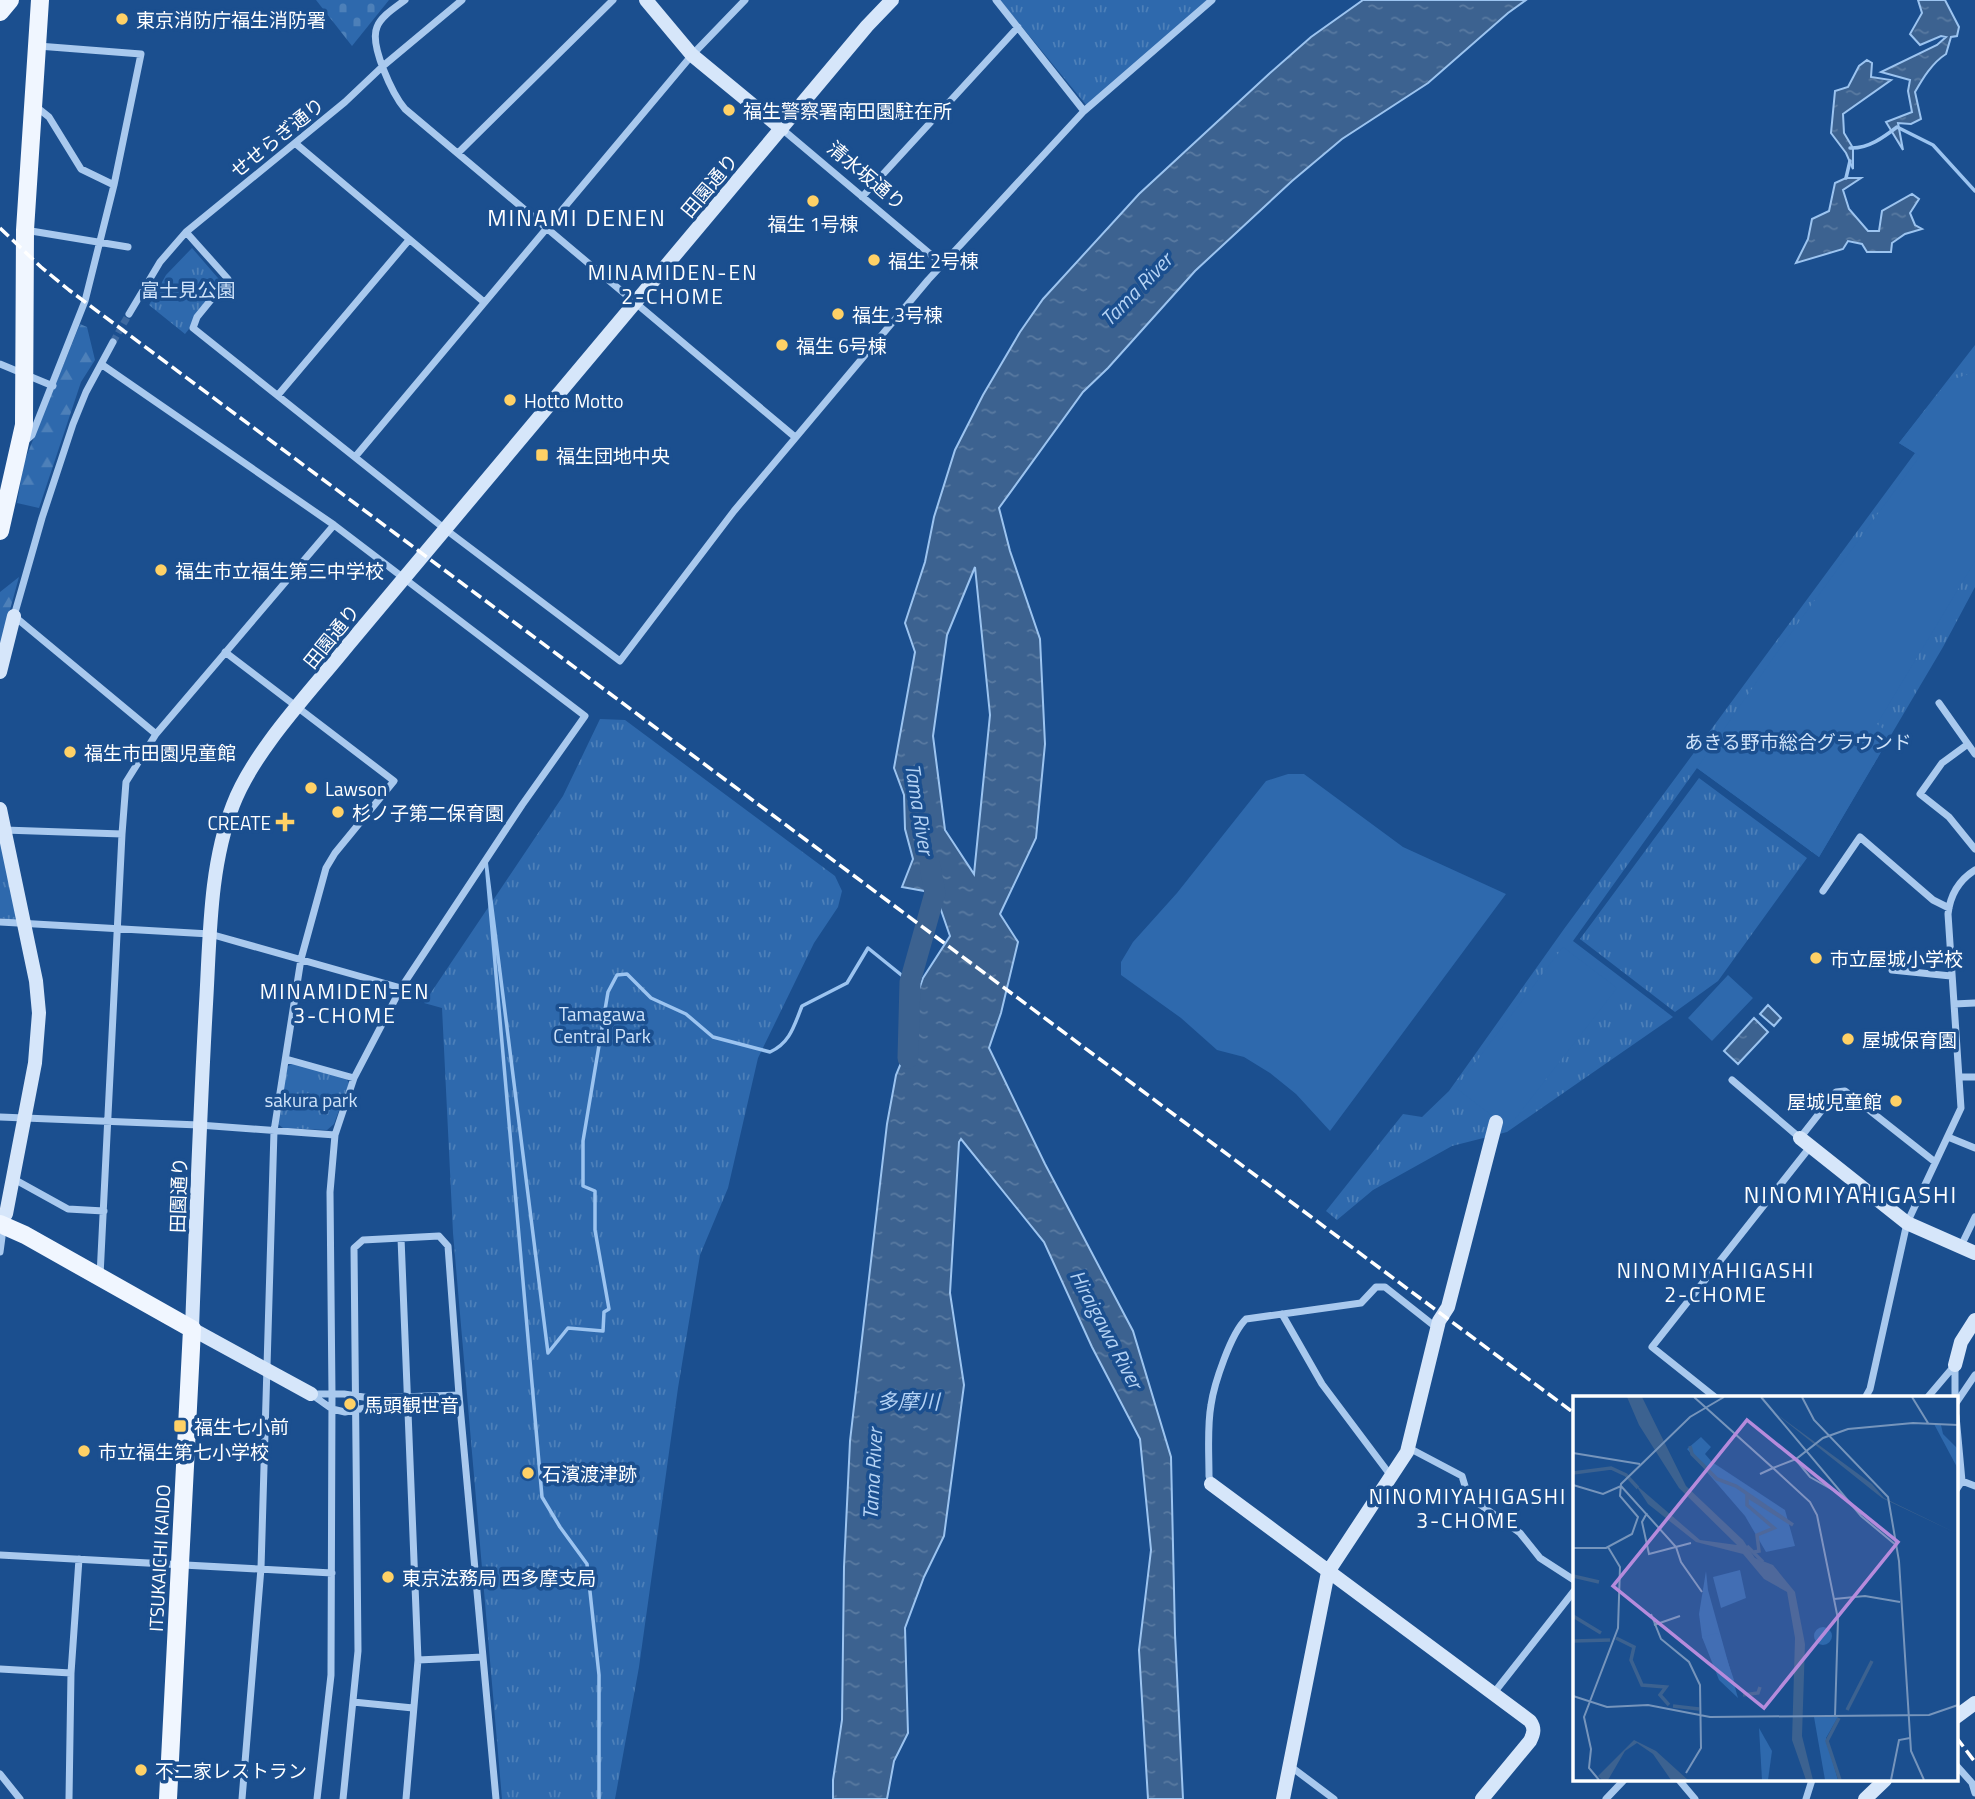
<svg xmlns="http://www.w3.org/2000/svg" width="1975" height="1799" viewBox="0 0 1975 1799" font-family="'Titillium Web','Noto Sans JP',sans-serif">
<style>
.forest{fill:url(#forest-firs)}
.cemetery{fill:url(#cemetery-stones)}
.park{fill:url(#park-tufts)}
.garden{fill:#2e69ad}
.water{fill:url(#water-ripples);stroke:#9cc4f0;stroke-width:2;fill-rule:evenodd}
.lines{fill:none;stroke-linecap:round;stroke-linejoin:round}
.stream{stroke:#9cc4f0;stroke-width:3.5}
.river{stroke:#3c6290;stroke-width:21}
.street-tunnel{stroke:#3d69a0;stroke-width:7;stroke-dasharray:7 3.5;stroke-linecap:butt}
.street{stroke:#a9c9ee;stroke-width:7}
.secondary{stroke:#d6e6fa;stroke-width:14}
.primary{stroke:#f0f6ff;stroke-width:18}
.rail{stroke:#fff;stroke-width:3.5;stroke-dasharray:12 5;stroke-linecap:butt}
.poi-dot{fill:#ffd166;stroke:#1b4f8f;stroke-width:2.5}
.labels{text-anchor:middle;dominant-baseline:central;stroke-width:7;stroke-linejoin:round;paint-order:stroke}
.poi-label{font-size:19px;fill:#fff;stroke:#1b4f8f;text-anchor:start}
.street-label{font-size:19px;fill:#fff;stroke:#1b4f8f}
.park-label{font-size:19px;fill:#cfe3fa;stroke:#1b4f8f}
.neighbourhood-label{font-size:21px;letter-spacing:2px;fill:#fff;stroke:#1b4f8f}
.water-label{font-size:21px;font-style:italic;fill:#b5d3f5;stroke:#1b4f8f}
.quarter-label{font-size:23px;letter-spacing:2px;fill:#fff;stroke:#1b4f8f}
.inset-river{fill:none;stroke:#3c6290;stroke-width:3.5}
.inset-road{fill:none;stroke:#7695bc;stroke-width:2}
.view{fill:#b68bdc;fill-opacity:0.15;stroke:#b68bdc;stroke-width:3.5}
.inset-edge{fill:none;stroke:#fff;stroke-width:3.5}
</style>
<defs>
<pattern id="forest-firs" width="22" height="20" patternUnits="userSpaceOnUse" patternTransform="scale(1.75)"><rect width="22" height="20" fill="#2e69ad"/><path d="M5 1l3.5 6h-7zM16 11l3.5 6h-7z" fill="#4d80b9"/></pattern>
<pattern id="cemetery-stones" width="16" height="16" patternUnits="userSpaceOnUse" patternTransform="scale(1.75)"><rect width="16" height="16" fill="#2e69ad"/><path d="M2 7V4a2 2 0 0 1 4 0v3zM10 15v-3a2 2 0 0 1 4 0v3z" fill="#4d80b9"/></pattern>
<pattern id="park-tufts" width="24" height="20" patternUnits="userSpaceOnUse" patternTransform="scale(1.75)"><rect width="24" height="20" fill="#2e69ad"/><path d="M3 7l-1-3M5 7V3M7 7l1-3M15 17l-1-3M17 17v-4M19 17l1-3" fill="none" stroke="#4d80b9"/></pattern>
<pattern id="water-ripples" width="26" height="14" patternUnits="userSpaceOnUse" patternTransform="scale(1.75)"><rect width="26" height="14" fill="#3c6290"/><path d="M2 4q2-2 4 0t4 0M15 11q2-2 4 0t4 0" fill="none" stroke="#597aa1"/></pattern>
</defs>
<rect width="100%" height="100%" fill="#1b4f8f"/>
<path class="forest" d="M80 324 87 327 95 360 81 382 39 508 17 503 24 462Z
M19 577 0 646V592Z"/>
<path class="cemetery" d="M316 0H389L352 46Z"/>
<path class="park" d="M1000 0H1207L1087 106Z
M192 248 224 285 185 334 149 305 166 275Z
M1975 345V587L1943 647 1819 857 1697 768 1573 941 1673 1017 1507 1132 1452 1146 1373 1190 1337 1220 1326 1211 1403 1114 1422 1117 1449 1091 1564 929 1915 453 1899 443Z
M600 719 625 720 835 876 842 891 838 907 814 943 758 1058 728 1188 700 1255 678 1388 639 1667 615 1799H502L453 1233 442 1008 424 1003 563 796Z
M1699 778 1807 858 1718 981 1675 1012 1580 939Z
M0 836 20 921 0 918Z
M293 1063 346 1078 349 1083 334 1124 327 1130 283 1128 278 1124 287 1067Z"/>
<path class="garden" d="M1975 372V561L1877 724 1891 735 1819 857 1697 768 1780 648 1920 456 1899 443 1948 381Z
M1288 774H1304L1403 847 1506 894 1330 1131 1296 1094 1270 1073 1244 1057 1217 1050 1181 1018 1121 975V962L1133 942 1177 893 1266 781Z
M1563 947 1617 988 1508 1128 1456 1088Z
M1728 975 1753 998 1712 1041 1688 1018Z"/>
<path class="water" d="M1363 0H1526L1508 13 1428 83 1342 139 1292 181 1195 271 1108 368 1083 392 999 508 1010 551 1040 639 1045 744 1036 838 1000 914 1018 942 1001 1013 989 1048 1045 1164 1133 1331 1171 1457 1175 1634 1183 1799H1148L1139 1650 1151 1550 1140 1439 1092 1347 1044 1242 961 1139 959 1142 950 1293 964 1385 944 1536 924 1577 905 1628 908 1733 894 1761 887 1799H833V1780L842 1720 844 1567 850 1441 887 1124 896 1075 908 1046 909 1018 923 978 950 936 935 893 902 887 913 859 905 829 904 795 894 768 915 652 905 623 925 562 934 517 955 450 983 395 1020 332 1043 299 1139 194 1270 73 1311 37ZM975 567 990 715 974 874 945 830 933 736 947 635Z
M1918 0H1945L1959 27 1957 36 1951 37 1946 54C1932 63 1923 78 1915 92L1921 119 1911 124 1898 123 1903 150 1886 122 1912 112 1908 91 1910 80 1881 72 1937 45 1946 37 1941 36 1920 45 1910 34 1922 13Z
M1867 60 1872 63 1871 77 1891 80 1843 114 1844 133 1853 148V169L1846 153 1831 133 1835 91 1848 87 1859 66Z
M1846 178H1861L1843 190 1849 209 1868 231H1879L1882 211 1912 194 1919 199 1910 213 1915 225 1922 229 1905 234 1892 243 1891 252H1867L1862 244 1848 241 1843 249 1796 263 1808 239 1812 219 1829 211 1835 183Z
M1768 1005 1781 1018 1774 1026 1760 1014Z
M1754 1018 1768 1032 1738 1064 1724 1051Z"/>
<g class="lines">
<path class="stream" d="M1850 148C1868 149 1884 137 1897 127L1933 145 1975 191
M1846 178 1850 161
M599 1799V1675L587 1564 560 1527 542 1497 486 861 548 1353 568 1328 603 1331 604 1312 609 1309 595 1230V1191L583 1186V1141L608 992 617 975 627 974 651 998 686 1014 713 1037 770 1052C790 1043 794 1026 802 1006L847 983 868 948 910 982"/>
<path class="river" d="M908 1058 910 982 935 893 930 866"/>
<path class="street-tunnel" d="M113 342 129 314"/>
<path class="street" d="M405 0C396 7 381 16 377 27 369 45 393 95 405 109L795 437
M996 0 1084 111
M38 46 141 54 114 185
M782 129 942 264
M295 143 484 302
M458 153 613 0
M862 197 1018 27
M25 230 128 247
M186 232 228 279 197 317 193 328 445 529 620 661 734 511 928 280 1084 111 1212 0
M129 314 160 262 186 232 345 102 383 66 462 0
M113 342 86 392 73 424 42 518 14 616 156 734
M0 364 53 386
M101 364 334 525 585 716 522 805 401 988 354 1078 335 1135 330 1192 332 1394 331 1675 317 1799
M278 395 409 240
M24 442 32 435 85 301 114 185 81 169 49 117 34 105
M355 457 692 55 745 0
M225 652 394 781 335 853 326 868 301 959 274 1131 261 1568 242 1799
M1939 703 1975 754
M1968 744 1942 763 1920 794 1949 817 1975 849
M4 830 122 834
M1823 891 1860 837 1933 900 1949 908
M0 922 210 934 401 988
M1892 970 1951 976
M1954 1004 1975 1003
M286 1059 354 1078
M1959 1077H1975
M1732 1080 1800 1138 1836 1092 1845 1091 1935 1162
M0 1117 199 1125 335 1135
M1948 1137 1975 1148
M12 1178 68 1209 104 1211
M401 1238 418 1660 406 1799
M1961 1246 1975 1217
M0 1252 2 1237
M100 1276 122 834 126 782 156 734 334 525
M1282 1314 1322 1384 1391 1476
M311 1394 332 1409 345 1412 370 1407 459 1403
M312 1394H344L370 1398 459 1395
M1716 1398 1652 1347 1810 1147
M1865 1398 1870 1389 1907 1223 1961 1108 1948 914C1950 896 1959 880 1975 870
M1927 1398 1955 1365
M1955 1398V1366
M1956 1403 1975 1375
M1956 1416 1962 1481 1956 1490
M1409 1448 1462 1476 1468 1496 1520 1533 1540 1558 1574 1580
M1962 1481 1975 1486
M1211 1484 1209 1476C1209 1453 1207 1427 1211 1405 1214 1384 1231 1333 1246 1319L1361 1303 1376 1287H1385L1437 1328
M0 1555 332 1573
M418 1660 483 1657
M0 1669 71 1673
M1493 1694 1574 1591
M353 1702 413 1708
M1956 1765 1972 1783 1975 1793
M1290 1766 1334 1799
M0 1774 20 1799
M1679 1780 1695 1799
M69 1799 71 1673 79 1559
M343 1799 358 1651 354 1248 363 1240 439 1236 448 1246 459 1395 496 1799
M1606 1799 1624 1780
M1806 1799 1812 1780"/>
<path class="secondary" d="M646 0 692 55 782 129
M0 672 14 616
M0 809 36 981 39 1013 35 1063 6 1214
M1800 1138 1907 1223 1975 1253
M1955 1365 1961 1342 1975 1320
M311 1394 192 1329C196 1220 200 1112 206 1004 210 938 209 867 233 805 254 750 311 691 348 645L867 26 892 0
M1211 1484 1530 1721C1535 1728 1534 1733 1530 1741L1482 1799
M1956 1717 1975 1703
M1283 1799 1328 1572 1407 1452 1439 1321 1448 1307 1496 1122
M1865 1799 1885 1780"/>
<path class="primary" d="M0 12 10 0
M0 531 24 425 25 230 40 0
M0 1224 25 1235 192 1329 168 1799"/>
<path class="rail" d="M0 228 41 267 69 290 1574 1413
M1956 1737 1975 1762"/>
</g>
<g class="poi-dot">
<circle cx="122" cy="19" r="7"/>
<circle cx="729" cy="110" r="7"/>
<circle cx="813" cy="201" r="7"/>
<circle cx="874" cy="260" r="7"/>
<circle cx="838" cy="314" r="7"/>
<circle cx="782" cy="345" r="7"/>
<circle cx="510" cy="400" r="7"/>
<rect x="535" y="448" width="14" height="14" rx="3.5"/>
<circle cx="161" cy="570" r="7"/>
<circle cx="70" cy="752" r="7"/>
<circle cx="311" cy="788" r="7"/>
<circle cx="338" cy="812" r="7"/>
<path d="M281.5 811.5h7v7h7v7h-7v7h-7v-7h-7v-7h7z"/>
<circle cx="1816" cy="958" r="7"/>
<circle cx="1848" cy="1039" r="7"/>
<circle cx="1896" cy="1101" r="7"/>
<circle cx="350" cy="1404" r="7"/>
<rect x="173" y="1419" width="14" height="14" rx="3.5"/>
<circle cx="84" cy="1451" r="7"/>
<circle cx="528" cy="1473" r="7"/>
<circle cx="388" cy="1577" r="7"/>
<circle cx="141" cy="1770" r="7"/>
</g>
<g class="labels">
<g class="poi-label">
<text x="136" y="19">東京消防庁福生消防署</text>
<text x="743" y="110">福生警察署南田園駐在所</text>
<text x="813" y="223" text-anchor="middle">福生 1号棟</text>
<text x="888" y="260">福生 2号棟</text>
<text x="852" y="314">福生 3号棟</text>
<text x="796" y="345">福生 6号棟</text>
<text x="524" y="400">Hotto Motto</text>
<text x="556" y="455">福生団地中央</text>
<text x="175" y="570">福生市立福生第三中学校</text>
<text x="84" y="752">福生市田園児童館</text>
<text x="325" y="788">Lawson</text>
<text x="352" y="812">杉ノ子第二保育園</text>
<text x="271" y="822" text-anchor="end">CREATE</text>
<text x="1830" y="958">市立屋城小学校</text>
<text x="1862" y="1039">屋城保育園</text>
<text x="1882" y="1101" text-anchor="end">屋城児童館</text>
<text x="364" y="1404">馬頭観世音</text>
<text x="194" y="1426">福生七小前</text>
<text x="98" y="1451">市立福生第七小学校</text>
<text x="542" y="1473">石濱渡津跡</text>
<text x="402" y="1577">東京法務局 西多摩支局</text>
<text x="155" y="1770">不二家レストラン</text>
</g>
<g class="street-label">
<text transform="translate(277 137) rotate(-39)">せせらぎ通り</text>
<text transform="translate(867 175) rotate(40)">清水坂通り</text>
<text transform="translate(709 185) rotate(-50)">田園通り</text>
<text transform="translate(331 636) rotate(-51)">田園通り</text>
<text transform="translate(178 1195) rotate(-88)">田園通り</text>
<text transform="translate(159 1558) rotate(-87)">ITSUKAICHI KAIDO</text>
</g>
<g class="park-label">
<text x="188" y="289">富士見公園</text>
<text x="1798" y="741">あきる野市総合グラウンド</text>
<text x="602" y="1013">Tamagawa<tspan x="602" dy="22">Central Park</tspan></text>
<text x="311" y="1099">sakura park</text>
</g>
<g class="neighbourhood-label">
<text x="673" y="272">MINAMIDEN-EN<tspan x="673" dy="24">2-CHOME</tspan></text>
<text x="345" y="991">MINAMIDEN-EN<tspan x="345" dy="24">3-CHOME</tspan></text>
<text x="1716" y="1270">NINOMIYAHIGASHI<tspan x="1716" dy="24">2-CHOME</tspan></text>
<text x="1468" y="1496">NINOMIYAHIGASHI<tspan x="1468" dy="24">3-CHOME</tspan></text>
</g>
<g class="water-label">
<text transform="translate(1136 289) rotate(-46)">Tama River</text>
<text transform="translate(920 809) rotate(81)">Tama River</text>
<text transform="translate(1107 1329) rotate(62)">Hiraigawa River</text>
<text x="908" y="1401">多摩川</text>
<text transform="translate(872 1474) rotate(-87)">Tama River</text>
</g>
<g class="quarter-label">
<text x="577" y="217">MINAMI DENEN</text>
<text x="1851" y="1194">NINOMIYAHIGASHI</text>
</g>
</g>
<g transform="translate(1573 1396)">
<rect width="385" height="385" fill="#1b4f8f"/>
<path d="M186 332 199 355 195 384H189Z" fill="#2e69ad"/>
<path d="M361 28 368 29 370 38 385 53V73ZM128 41 138 51 132 58 139 66 212 114 222 150 193 156 172 120 114 53ZM133 175 135 194 165 302 146 284 129 241 126 218ZM241 240a9 9 0 1 1 18 0a9 9 0 1 1-18 0ZM241 321H265L253 342 265 384H252Z" fill="#2e69ad"/>
<path d="M167 174 173 202 148 212 140 181ZM145 237 161 284 155 292 129 241Z" fill="#2e69ad"/>
<path d="M54 1H69L113 90 170 144 182 162 200 169 222 196 232 248 229 340 240 384H233L219 344 222 242 214 196 191 183 170 158 123 146 75 108 62 88 127 144 164 149 106 92 66 29ZM201 16 299 88 311 102 385 138 309 102ZM61 344 83 355 115 384H98L80 358 64 347 52 355 35 384H29L25 380Z" fill="#3c6290"/>
<path class="inset-river" d="M117 50 119 58 144 83 163 90 220 129 174 100V109L201 132 184 139 186 155 181 156M0 77 38 72 53 79 65 92M174 150 190 166M0 180 26 186M0 220 28 237M43 242 61 251 58 264 69 289 93 291 87 299 96 309M0 245 37 244M170 299 185 297 187 291M100 310 126 313M274 314 299 265M266 322 254 345 267 384"/>
<path class="inset-road" d="M121 1 200 72 223 63 250 42 275 33 340 27 385 29M188 1 288 120 324 150M229 1 241 24 315 101 326 165 338 355 351 384M339 1 355 27M0 57 67 68M223 64 237 81 267 98M187 78 200 72 237 106 244 119 265 223 262 320M0 89 30 98 48 90 103 151 108 166 129 196M74 117 69 126 76 158 118 147M0 152H33L59 138 65 121 47 100 48 88 117 21 151 1M261 203 292 200 327 206M78 218 88 243 116 266 127 289 128 352 113 377M81 229 107 220M0 300 34 311 75 309 137 321 356 319 385 309M26 384 16 372 18 353 11 321 45 232 47 171 35 151M318 384 326 344 337 342"/>
<path class="view" d="M174 24 325 146 191 312 40 190Z"/>
<rect width="385" height="385" class="inset-edge"/>
</g>
</svg>
